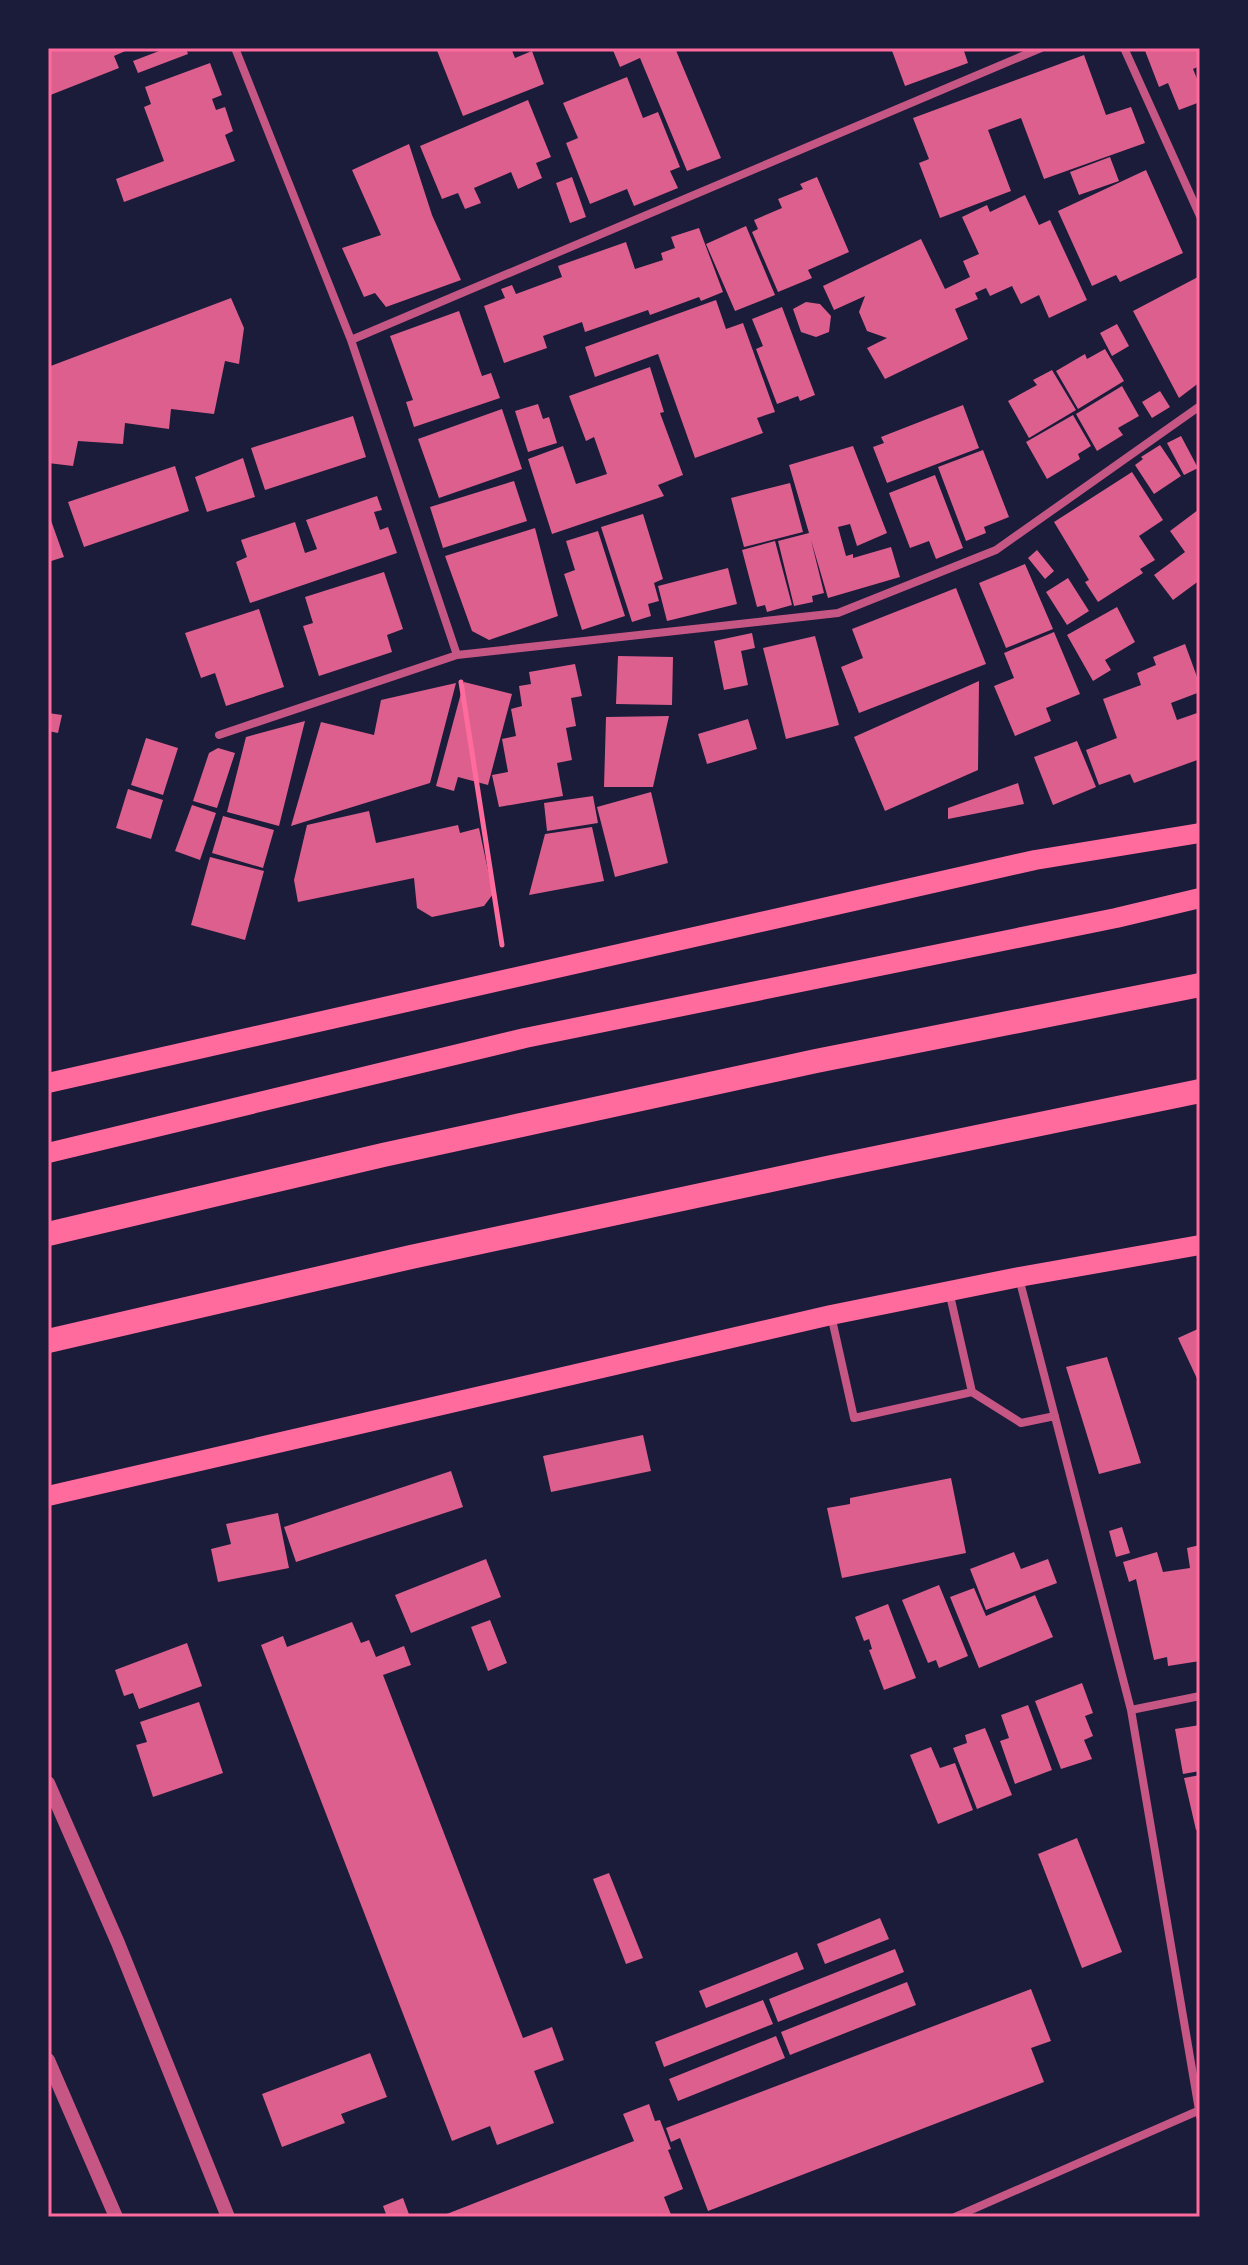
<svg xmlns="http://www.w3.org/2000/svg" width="1248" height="2265" viewBox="0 0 1248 2265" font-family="Roboto,sans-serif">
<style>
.building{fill:#dd5f8e}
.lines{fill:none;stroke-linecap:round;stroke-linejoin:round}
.path{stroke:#ff6b9d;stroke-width:5}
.minor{stroke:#c65784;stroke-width:8}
.tertiary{stroke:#c65784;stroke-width:14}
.primary{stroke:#ff6b9d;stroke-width:20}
.motorway{stroke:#ff6b9d;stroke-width:24}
.neatline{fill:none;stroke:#ff6b9d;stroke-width:3}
</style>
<rect width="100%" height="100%" fill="#1b1b3a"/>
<path class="building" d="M48 48H132L114 56 119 68 48 96Z
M167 48H186L188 54 138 73 133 61Z
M436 48H511L515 58 532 51 544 84 463 116Z
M612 48H675L721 158 687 171 640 58 620 67Z
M891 48H963L968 63 905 86Z
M1144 48H1200V66L1193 69 1200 86V102L1179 110 1168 83 1159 87Z
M1084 55 1106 115 1131 107 1145 143 1044 179 1021 118 988 130 1011 191 940 218 919 163 929 159 913 118Z
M210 63 222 95 212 99 216 110 225 107 233 131 225 135 235 161 124 202 116 179 164 161 144 107 151 104 145 87Z
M627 77 643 118 658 112 680 167 670 171 678 188 634 206 627 189 590 204 566 143 578 138 563 103Z
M528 100 551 157 536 163 542 178 518 189 511 172 474 188 481 203 465 209 458 193 442 199 420 146Z
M409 144 432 215 461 280 386 307 375 293 364 297 342 248 381 235 352 170Z
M1110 157 1119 181 1079 195 1070 172Z
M1146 170 1183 253 1120 282 1116 275 1092 286 1058 211Z
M572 177 586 217 570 223 556 183Z
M817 177 849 252 808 270 812 278 778 292 752 232 758 229 754 220 782 208 778 199 803 189 800 184Z
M1025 195 1039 225 1050 220 1087 300 1049 318 1039 295 1021 304 1012 286 990 296 986 288 975 293 978 299 955 309 968 339 885 379 867 348 887 338 867 331 859 312 865 296 834 310 823 286 921 239 945 289 970 277 963 261 979 254 962 217 987 205 990 212Z
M746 226 775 295 735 311 706 244Z
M699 228 723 292 701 301 699 297 650 315 648 310 585 332 582 322 543 336 547 348 504 363 484 306 505 298 501 289 512 285 516 294 562 277 558 266 626 242 635 269 663 260 661 253 675 248 671 237Z
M1198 277 1200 282V382L1179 398 1133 311Z
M231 298 244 328 239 364 225 361 214 414 171 409 169 429 125 423 123 444 78 441 73 466 48 463V367Z
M716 300 726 329 743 323 775 412 757 418 763 433 695 458 658 354 595 377 585 347Z
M806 302 820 304 831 316 829 332 816 337 801 332 793 309Z
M782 307 815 395 800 401 798 396 777 404 756 349 763 346 752 319Z
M459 311 482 376 491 373 500 398 414 427 406 402 413 400 390 336Z
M1117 324 1129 346 1112 356 1100 333Z
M1105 349 1124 381 1078 409 1056 371 1085 354 1087 359Z
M650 367 664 412 660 413 683 475 658 485 664 496 552 534 528 459 563 446 576 484 607 474 594 437 586 441 569 396Z
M1052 370 1076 410 1029 438 1008 401 1037 385 1033 380Z
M1122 386 1139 416 1118 428 1123 435 1097 451 1076 414Z
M1160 391 1170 407 1152 418 1142 402Z
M538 404 543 419 549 417 557 443 528 452 515 411Z
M963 405 979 448 887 483 873 447 884 443 881 437Z
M502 409 522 469 439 498 418 439Z
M1073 415 1091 446 1078 454 1080 459 1047 479 1026 442Z
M353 416 366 457 265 490 251 448Z
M1181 436 1198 468 1184 475 1167 443Z
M1160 445 1181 476 1154 494 1135 465 1143 459 1141 457Z
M853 446 887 533 857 546 850 524 838 527 846 556 853 554V558L891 547 900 577 828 598 811 540 824 593 812 596 813 602 794 606 778 541 809 533 789 465Z
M983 450 1009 517 984 527 986 533 966 541 938 467Z
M243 458 255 497 207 512 195 477Z
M175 466 189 511 84 547 68 502Z
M1132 472 1163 520 1139 536 1155 560 1140 569 1143 573 1098 602 1085 582 1089 580 1054 522Z
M935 475 963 548 936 559 929 541 910 548 889 493Z
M514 481 527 521 443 548 430 507Z
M790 483 803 532 744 547 731 498Z
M377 496 382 510 374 512 380 530 388 527 397 553 250 603 236 562 247 557 241 540 295 522 305 553 317 549 306 520Z
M1198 510 1200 513V580L1173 600 1154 575 1185 552 1170 531Z
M48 512 64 557 48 562Z
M643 514 663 579 654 583 659 601 648 604 651 616 632 622 601 527Z
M535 528 558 616 489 640 472 631 445 556Z
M598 531 625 616 582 630 564 574 575 570 566 541Z
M775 541 792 605 767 612 765 605 757 607 742 550Z
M1037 550 1054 571 1045 579 1028 558Z
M1025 564 1053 629 1006 648 979 583Z
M728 568 737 604 667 621 658 586Z
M384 572 403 629 387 635 392 652 319 676 303 626 313 623 305 597Z
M1068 578 1089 611 1067 625 1046 592Z
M956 588 986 664 859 713 841 667 863 658 852 629Z
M1117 607 1135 642 1105 660 1111 670 1093 681 1067 635Z
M259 609 284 687 226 706 215 673 201 678 185 633Z
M1054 632 1080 694 1046 708 1051 721 1015 736 994 686 1014 678 1004 653Z
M752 633 755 648 741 651 748 685 724 690 714 641Z
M815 636 839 725 786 739 763 648Z
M1185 644 1200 685V692L1171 703 1177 720 1200 712V759L1134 783 1130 774 1099 785 1086 750 1117 738 1103 699 1141 685 1137 673 1156 665 1153 657Z
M618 656 673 657 672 705 616 704Z
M575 664 582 696 571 698 576 726 566 728 572 760 557 763 563 796 499 807 492 775 508 772 502 739 516 736 511 709 522 706 519 686 531 684 529 672Z
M979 681 978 770 885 811 854 737Z
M464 682 512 694 488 785 458 777 454 791 436 786Z
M456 683 430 783 291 826 321 722 374 735 381 700Z
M48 713 62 715 58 733 48 731Z
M669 716 653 787H604L606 717Z
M748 719 757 749 707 764 698 734Z
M305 721 279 826 227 812 246 737Z
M146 738 178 748 163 795 131 785Z
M1077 741 1096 787 1053 805 1034 757Z
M218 748 235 753 217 808 193 801 209 753Z
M1018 783 1024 804 948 819V808Z
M128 789 163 800 151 839 116 828Z
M651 792 668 863 615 877 597 807Z
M593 796 598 823 547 831 544 803Z
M192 805 216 813 200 860 175 851Z
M369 811 376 843 458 825 460 833 479 828 493 894 484 906 432 917 417 908 414 878 298 902 294 880 307 825Z
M223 816 274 830 263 868 212 853Z
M592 827 604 881 529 895 545 834Z
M210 857 264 871 245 940 191 925Z
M1200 1328V1385L1178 1338Z
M1107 1357 1141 1463 1099 1474 1066 1367Z
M643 1435 651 1471 551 1492 543 1456Z
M451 1471 463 1507 296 1562 284 1527Z
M951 1478 966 1553 842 1578 827 1508 850 1504V1498Z
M278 1513 289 1568 218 1582 211 1549 231 1544 226 1524Z
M1122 1527 1130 1553 1116 1557 1109 1531Z
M1200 1545V1661L1168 1666 1167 1657 1154 1660 1136 1579 1129 1582 1123 1562 1157 1552 1163 1572 1190 1568 1187 1548Z
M1014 1552 1021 1569 1048 1559 1057 1583 986 1610 970 1569Z
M486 1559 501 1597 411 1633 395 1595Z
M939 1585 968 1656 939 1668 936 1660 928 1663 902 1600Z
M974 1588 986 1616 1035 1595 1053 1637 979 1668 950 1597Z
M888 1604 916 1678 884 1690 869 1650 872 1649 869 1639 864 1641 855 1617Z
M490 1620 507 1663 488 1671 471 1627Z
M352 1622 361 1643 369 1640 376 1657 404 1646 411 1665 383 1675 523 2038 552 2027 564 2060 534 2071 554 2123 497 2145 490 2126 452 2141 261 1645 283 1636 287 1647Z
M187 1643 202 1686 139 1709 133 1693 124 1696 115 1670Z
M1082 1683 1093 1713 1085 1716 1093 1736 1084 1740 1092 1759 1061 1769 1035 1701Z
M199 1702 223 1773 153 1797 136 1745 147 1742 140 1722Z
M1028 1705 1052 1770 1015 1784 1000 1741 1009 1738 1001 1715Z
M1200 1725V1771L1183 1774 1175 1729Z
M985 1728 1012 1795 977 1809 953 1748 967 1743 965 1735Z
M931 1747 940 1768 955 1763 973 1810 938 1824 910 1755Z
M1200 1775V1829L1196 1830 1184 1778Z
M1077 1838 1122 1952 1082 1968 1038 1854Z
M609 1873 643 1958 626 1964 593 1879Z
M880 1918 889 1939 825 1964 817 1944Z
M895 1949 904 1972 778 2022 769 1999Z
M797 1952 804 1969 706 2008 699 1991Z
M907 1982 916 2005 790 2055 781 2032Z
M1031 1989 1051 2041 1031 2048 1044 2082 708 2211 680 2138 671 2142 666 2128Z
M763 2000 773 2024 664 2067 655 2042Z
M776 2036 785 2058 678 2101 669 2079Z
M370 2053 387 2097 341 2114 345 2123 282 2147 262 2094Z
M649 2104 655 2121 660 2120 671 2149 668 2150 683 2189 664 2197 672 2217H439L634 2141 623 2114Z
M403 2198 410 2217H387L383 2206Z"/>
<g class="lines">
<path class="path" d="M461 682 502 945"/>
<path class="minor" d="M235 48 351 340 457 655
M1124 48 1200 216
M351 340 1041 48
M219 735 457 655 838 613 996 550 1200 406
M1019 1278 1131 1710 1200 2116
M949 1291 972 1392
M831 1315 854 1418 972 1392 1021 1423 1055 1416
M1131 1710 1200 1696
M955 2217 1200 2110"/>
<path class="tertiary" d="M48 1783 118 1943 228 2217
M48 2060 116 2217"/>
<path class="primary" d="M48 1083 1035 860 1200 833
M48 1153 525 1038 1116 918 1200 898
M48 1496 831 1315 1019 1277 1200 1245"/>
<path class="motorway" d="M48 1234 383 1155 816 1061 1200 985
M48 1341 411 1257 827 1168 1200 1091"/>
</g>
<rect width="1248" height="2265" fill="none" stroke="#1b1b3a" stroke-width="100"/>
<rect x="50" y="50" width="1148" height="2165" class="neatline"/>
</svg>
